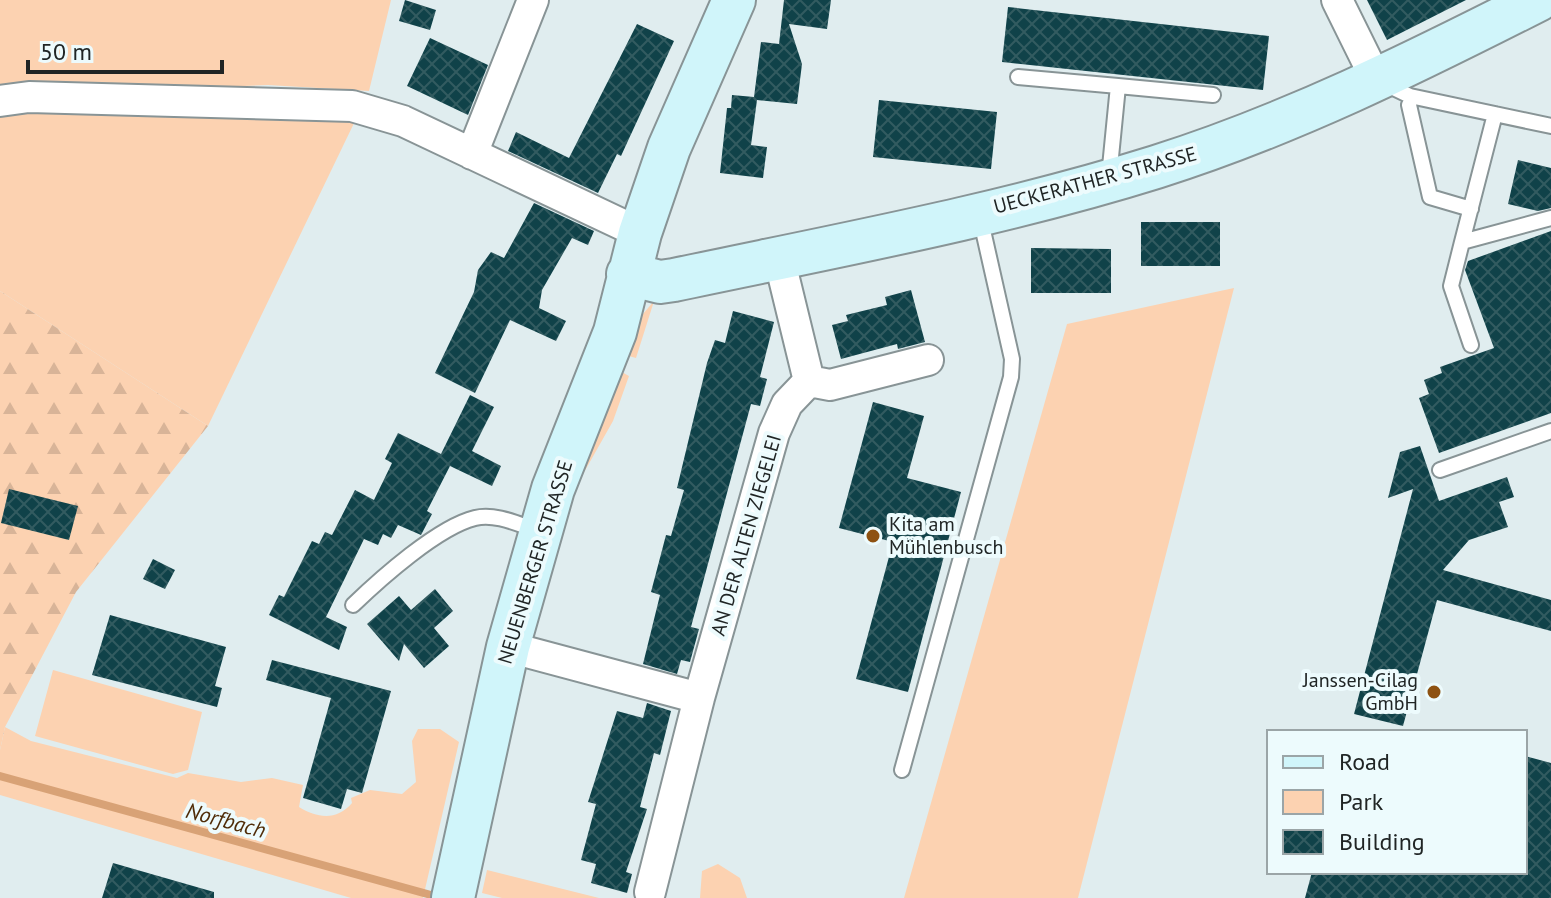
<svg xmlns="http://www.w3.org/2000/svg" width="1551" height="898" viewBox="0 0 1551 898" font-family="'PT Sans',sans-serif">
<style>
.green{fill:#fcd2b1}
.forest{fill:url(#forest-firs)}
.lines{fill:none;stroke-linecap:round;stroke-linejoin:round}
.stream{stroke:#d8a276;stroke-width:8}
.building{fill:url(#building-cross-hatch)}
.lane-casing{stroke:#889496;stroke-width:18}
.street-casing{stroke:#889496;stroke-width:34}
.secondary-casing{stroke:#889496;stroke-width:46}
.lane{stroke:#fff;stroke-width:14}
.street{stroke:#fff;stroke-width:30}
.secondary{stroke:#d0f5fa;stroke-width:42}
.poi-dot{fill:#8e5212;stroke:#edfbfd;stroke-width:3}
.labels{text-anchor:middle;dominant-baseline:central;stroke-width:8;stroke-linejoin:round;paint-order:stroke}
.street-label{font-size:20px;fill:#202525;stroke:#edfbfd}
.poi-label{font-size:20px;fill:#202525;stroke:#edfbfd;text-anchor:start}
.water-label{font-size:22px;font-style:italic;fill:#502d09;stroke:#edfbfd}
</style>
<defs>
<pattern id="forest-firs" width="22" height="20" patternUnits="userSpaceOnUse" patternTransform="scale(2)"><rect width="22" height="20" fill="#fcd2b1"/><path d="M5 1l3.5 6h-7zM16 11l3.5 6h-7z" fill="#d8b498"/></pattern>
<pattern id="building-cross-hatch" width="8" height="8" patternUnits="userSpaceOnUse" patternTransform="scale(2)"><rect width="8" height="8" fill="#104249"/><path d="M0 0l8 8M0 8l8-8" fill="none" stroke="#325b60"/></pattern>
</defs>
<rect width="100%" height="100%" fill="#e0edef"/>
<path class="green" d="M0 0H391L369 91 268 85 196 88 0 84Z
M0 111 356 119 208 426 0 291Z
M1234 288 1078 898H904L1067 324Z
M654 301 636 358 625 355 637 321Z
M620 371 629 376 613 421 552 529Z
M53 670 202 712 188 770 173 774 35 736Z
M5 727 31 741 177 778 188 773 241 782 272 778 303 785 299 807C317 818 337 821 352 803L351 798 370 790 402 794 416 782 412 741 418 729H440L459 742 423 898H351L0 795V750Z
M718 864 740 878 747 898H700L702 871Z
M487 870 599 898H502L482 893Z"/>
<path class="forest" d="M0 291 208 426 76 592 5 727 0 750Z"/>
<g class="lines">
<path class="stream" d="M0 776 442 898"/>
</g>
<path class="building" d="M405 0 436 10 430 30 399 21Z
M784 0H831L827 29 789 24 802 64 797 104 757 100 751 145 767 147 763 178 720 173 727 108H731L732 95 754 97 761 42 779 44Z
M1367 0H1466L1387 40Z
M1008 7 1269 36 1263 90 1002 62Z
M637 24 674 41 621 156 617 154 598 193 508 151 516 132 569 158Z
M430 38 488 65 468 115 407 86Z
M879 100 997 112 991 169 873 157Z
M1518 160 1551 168V208L1538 211 1508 204Z
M534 203 594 231 588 245 572 238 542 290 539 308 566 321 556 341 510 320 475 393 435 373 474 292 478 270 491 252 504 258Z
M1141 222H1220V266H1141Z
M1551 231V413L1439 453 1419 398 1429 394 1424 380 1442 373 1440 367 1494 348 1465 270 1468 261Z
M1031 248 1111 249V293H1031Z
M911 290 925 342 898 349 897 344 841 359 832 325 848 321 846 315 887 305 885 297Z
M733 311 774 322 760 377 767 379 760 406 751 404 734 467 691 627 699 629 690 662 681 660 677 674 643 664 660 595 651 592 666 535 671 536 684 490 677 488 707 363 715 340 725 343Z
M470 395 494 407 472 451 501 466 492 486 450 466 427 511 432 514 421 535 398 525 391 538 383 534 378 545 364 539 326 617 347 627 339 650 269 615 279 595 284 597 312 541 319 544 325 532 332 535 355 490 374 500 392 463 385 459 398 433 441 454Z
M873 402 924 416 907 478 961 492 908 692 856 679 893 542 839 528Z
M1420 446 1439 501 1507 477 1514 497 1499 502 1508 527 1469 540 1443 570 1551 600V631L1437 600 1403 726 1354 714 1413 489 1388 498 1400 452Z
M9 489 78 506 69 540 1 523Z
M153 559 175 570 165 589 143 579Z
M435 589 453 611 434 628 449 646 424 668 404 644 399 661 367 624 399 596 411 610Z
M110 615 226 647 215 686 222 688 217 707 92 675Z
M272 660 391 691 362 793 347 789 341 809 303 798 331 698 266 680Z
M647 703 671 711 660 755 654 753 640 807 647 809 626 872 632 874 627 893 591 883 596 864 581 860 596 804 588 802 617 711 643 718Z
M1525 756 1551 763V898H1305L1312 872H1525Z
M113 863 214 892V898H102Z"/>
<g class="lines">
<defs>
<path id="lane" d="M1018 77 1118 86
M1385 84 1410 96 1551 126
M1409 105 1430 197 1471 209
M1495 114 1462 242 1551 218
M1109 177 1118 86 1213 95
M1462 242 1451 286 1471 345
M1440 470 1551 431
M353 605C380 579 438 527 475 518 495 513 518 524 536 530
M902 770 1011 377 1012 359 980 217"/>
<path id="street" d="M1337 0 1376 79
M0 101 29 97 352 106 403 121 640 233
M472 154 533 0
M779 258 809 381
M809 381 830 385 928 360
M508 647 699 698
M650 892 699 698 774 433 787 404 809 381"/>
<path id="secondary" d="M628 274 660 282 674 280C835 246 999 216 1156 167 1289 125 1414 63 1538 0
M453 898 508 647 553 489 615 332 640 233 669 148 734 0"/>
</defs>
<use href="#lane" class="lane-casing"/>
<use href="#street" class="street-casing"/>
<use href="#secondary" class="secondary-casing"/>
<use href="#lane" class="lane"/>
<use href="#street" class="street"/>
<use href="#secondary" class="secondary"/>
</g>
<g class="poi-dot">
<circle cx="873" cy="536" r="8"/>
<circle cx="1434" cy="692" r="8"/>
</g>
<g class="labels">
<g class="street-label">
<text transform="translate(1095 180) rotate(-15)">UECKERATHER STRASSE</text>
<text transform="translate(746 535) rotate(-74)">AN DER ALTEN ZIEGELEI</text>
<text transform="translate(535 562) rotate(-73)">NEUENBERGER STRASSE</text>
</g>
<g class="poi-label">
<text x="889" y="524">Kita am<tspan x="889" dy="23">Mühlenbusch</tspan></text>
<text x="1418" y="680" text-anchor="end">Janssen-Cilag<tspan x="1418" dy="23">GmbH</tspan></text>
</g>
<g class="water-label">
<text transform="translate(226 820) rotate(15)">Norfbach</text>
</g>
</g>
<rect x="1267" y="730" width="260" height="144" fill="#edfbfd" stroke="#9ba5a7" stroke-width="2"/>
<rect x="1283" y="756" width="40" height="12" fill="#d0f5fa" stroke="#9ba5a7" stroke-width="2"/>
<text x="1339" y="770" font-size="24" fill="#202525">Road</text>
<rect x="1283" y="790" width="40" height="24" fill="#fcd2b1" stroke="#9ba5a7" stroke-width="2"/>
<text x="1339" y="810" font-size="24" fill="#202525">Park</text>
<rect x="1283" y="830" width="40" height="24" fill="url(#building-cross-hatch)" stroke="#9ba5a7" stroke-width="2"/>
<text x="1339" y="850" font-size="24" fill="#202525">Building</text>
<path d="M28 60v12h194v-12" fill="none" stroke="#202525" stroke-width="4"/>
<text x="40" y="60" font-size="24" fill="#202525" stroke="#edfbfd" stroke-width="6" paint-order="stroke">50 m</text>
</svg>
